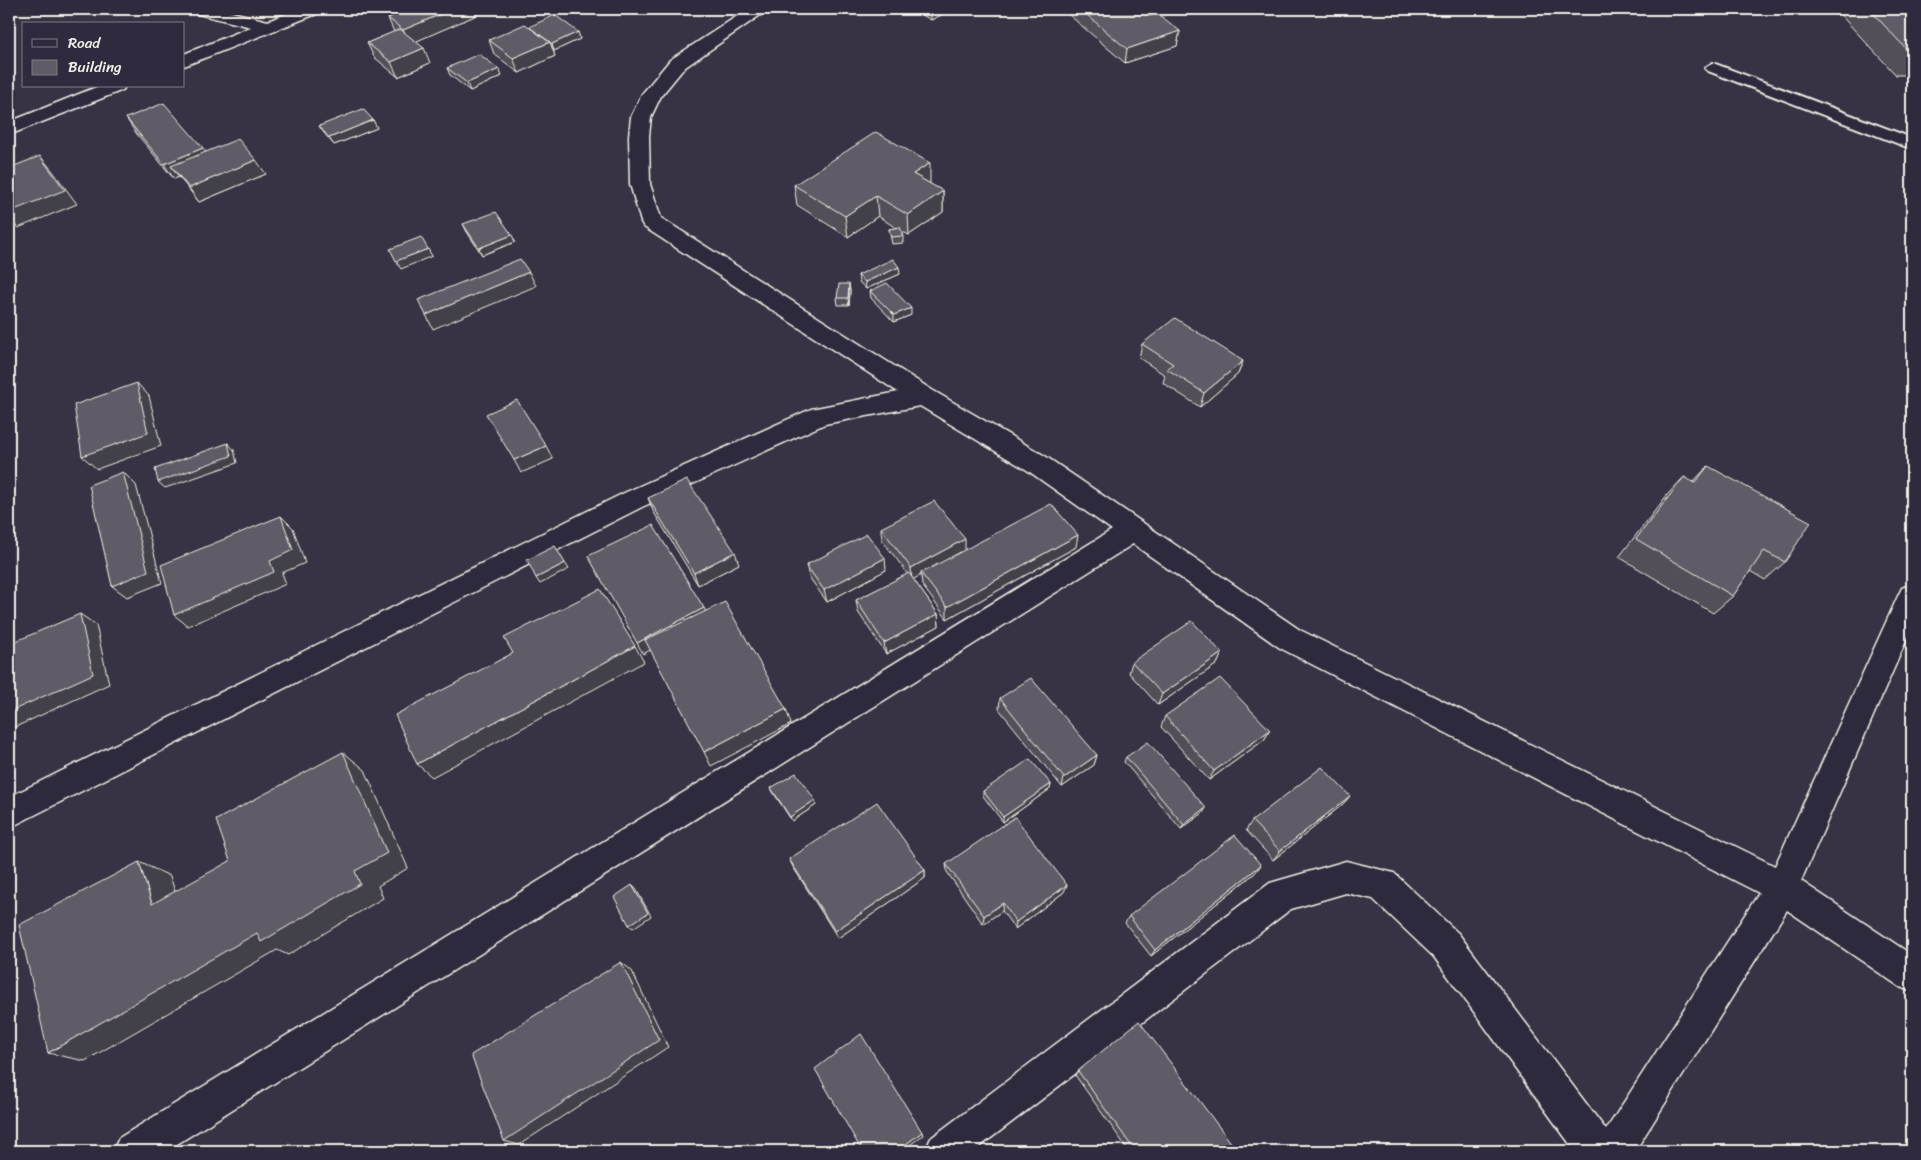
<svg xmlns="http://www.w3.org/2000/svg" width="1921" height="1160" viewBox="0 0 1921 1160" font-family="Sriracha,sans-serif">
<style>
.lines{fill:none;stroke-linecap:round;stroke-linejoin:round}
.service-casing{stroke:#f4f1e8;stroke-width:4}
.minor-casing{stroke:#f4f1e8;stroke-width:3}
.service{fill:#2f2a3d;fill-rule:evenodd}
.minor{fill:#2f2a3d;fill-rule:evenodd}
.wall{fill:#524f59;stroke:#f4f1e8}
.shaded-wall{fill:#424048;stroke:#f4f1e8}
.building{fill:#5f5c67;stroke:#f4f1e8}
</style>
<rect width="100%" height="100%" fill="#373244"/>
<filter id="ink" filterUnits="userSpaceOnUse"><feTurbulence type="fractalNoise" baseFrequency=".02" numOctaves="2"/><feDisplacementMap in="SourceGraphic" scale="10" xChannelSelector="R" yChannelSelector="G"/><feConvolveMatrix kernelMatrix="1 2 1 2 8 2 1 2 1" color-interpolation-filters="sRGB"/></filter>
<g filter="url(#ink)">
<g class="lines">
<defs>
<path id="service" d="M1713 63 1912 138V149L1708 71 1705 68Z"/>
<path id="minor" d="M191 9H220L268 21 298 9H322L319 13 184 66V54L251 27 194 13Z
M748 9H769L684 68 661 96 651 117 649 136 650 184 661 218 932 390 1045 456 1300 630 1775 866 1898 596 1902 588 1912 584V627L1801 881 1912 955V992L1900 987 1787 910 1635 1151H1575L1434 957 1373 899 1346 893 1291 909 974 1151H925L931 1138 1270 883 1346 861 1394 873 1458 933 1606 1130 1759 893 1280 648 1133 544 166 1151H113L119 1138 1112 530 1027 470 920 406 825 424 642 507 9 828V797L624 493 811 409 898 392 644 227 641 222 630 184 629 136 631 117 642 94 670 60Z
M99 86H125L123 90 9 135V122Z"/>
</defs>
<use href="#service" class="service-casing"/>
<use href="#minor" class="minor-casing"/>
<use href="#service" class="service"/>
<use href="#minor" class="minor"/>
</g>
<path class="wall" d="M430 9H475L477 15 416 41 430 63 398 77 374 57 367 43 394 32 388 18 425 11Z
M911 9H953L931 20Z
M1069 9H1140L1149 16 1180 31 1177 46 1125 63 1068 14Z
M1835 9H1912V75H1896Z
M529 27 578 32 580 39 554 51 553 50 555 56 519 73 494 54 489 40Z
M447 68 502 76 470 91 450 75Z
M126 118 206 152 266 174 199 202 179 177 174 179 136 133Z
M373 120 377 128 334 145 324 133 319 126Z
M930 184 943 191V212L909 235 901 231 903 236V243L892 244 889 229 896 228 878 216 848 237 797 205 794 185Z
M463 224 515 242 482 255 467 232Z
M900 274 866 289 859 282 858 275Z
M849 284 850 291 849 305H838L837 298Z
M870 291 911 315 894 322 871 298Z
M1142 344 1243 361 1238 374 1200 407 1163 383 1165 375 1139 358Z
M1708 466 1785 562 1765 580 1750 571 1733 596 1713 613 1619 557 1667 495 1684 477 1693 482Z
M648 498 739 564 698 585 653 511Z
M881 528 965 550 1076 547 947 619 922 585 921 575 913 579 938 614 939 626 886 654 858 612 856 600 908 574 882 540Z
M806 565 886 570 827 602 809 577Z
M1222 653 1217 664 1158 705 1129 673 1132 662Z
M1000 698 1097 755 1094 765 1062 787 999 709Z
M1165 716 1270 730 1264 740 1209 780 1161 727Z
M1126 757 1203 813 1181 829 1124 762Z
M1051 784 1050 789 1003 822 983 796V791Z
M771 788 816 805 792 821 773 792Z
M1350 796 1342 805 1273 860 1246 830 1252 821Z
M789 859 925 870V878L838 938 793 867Z
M946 864 1064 892 1015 929 1002 911 983 924 947 872Z
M1255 873 1151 956 1125 923 1129 916Z
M1078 1071 1224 1151H1129L1075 1075Z"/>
<path class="shaded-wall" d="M453 9H475L477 15 410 44 403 30Z
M931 9H953L931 20Z
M1180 31 1177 46 1125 63 1127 49Z
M578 32 580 39 554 51 552 44Z
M550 42 555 56 519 73 513 58Z
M424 48 430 63 398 77 391 62Z
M499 69 502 76 470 91 467 83Z
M373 120 377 128 334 145 329 138Z
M203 148 213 162 171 166 179 177 174 179 164 164Z
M40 156 52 170 77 204 18 228 9 218V212Z
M256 160 266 174 199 202 189 188Z
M930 163V184L913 174Z
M943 191V212L909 235 908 215Z
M876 196 878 216 848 237 845 216Z
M512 235 515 242 482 255 479 248Z
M428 249 432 256 401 269 396 261Z
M9 266 13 274 9 275Z
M899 267 900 274 866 289 865 282Z
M529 272 536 286 433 329 426 315Z
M849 284 850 291 849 305 848 298Z
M911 308V315L894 322V315Z
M1243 361 1238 374 1200 407 1204 393Z
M137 383 149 396 161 446 97 469 82 456Z
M228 443 234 450 237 463 165 488 158 482Z
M546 446 553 459 521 473 514 460Z
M123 472 136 485 162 583 127 597 112 586Z
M281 516 293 528 305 563 282 573 286 584 188 626 174 615 270 561Z
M1078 535 1076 547 947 619V607Z
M965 539V552L921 573V575L912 580 911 568Z
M735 552 739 564 698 585 694 573Z
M885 558 886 570 827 602 824 590Z
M565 563 569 569 540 584 536 578Z
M704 608 709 619 643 654 637 643Z
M80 614 96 625 109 684 13 728 9 726V712Z
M938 614 939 626 886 654 884 643Z
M635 646 644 662 432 777 417 764Z
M1222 653 1217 664 1158 705 1162 694Z
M786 709 791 724 711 766 704 752Z
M1270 730 1264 740 1209 780 1214 771Z
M343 752 365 770 408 868 378 886 383 898 288 955 277 950 85 1061 48 1053 355 871Z
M1097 755 1094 765 1062 787 1064 778Z
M1051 784 1050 789 1003 822V817Z
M1350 796 1342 805 1273 860 1280 851Z
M815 800 816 805 792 821 790 817Z
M1206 808 1203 813 1181 829 1184 825Z
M139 862 170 876 183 917 152 904Z
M1261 865 1255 873 1151 956 1155 950Z
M925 870V878L838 938 835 931Z
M632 885 636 889 651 916 633 928 629 925Z
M1067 885 1064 892 1015 929 1016 922Z
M1003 903 1002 911 983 924 984 916Z
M621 962 632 971 668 1047 519 1145 504 1141Z
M922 1132 923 1135 902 1151H897Z"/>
<path class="building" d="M410 9H422L425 11 430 9H453L403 30 388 18Z
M1080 9H1140L1149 16 1157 13 1180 31 1127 49Z
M1869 9H1912V55Z
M555 15 578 32 552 44 529 27Z
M525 24 550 42 513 58 489 40Z
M400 29 424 48 391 62 367 43Z
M479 54 499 69 467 83 447 68Z
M164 103 203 148 164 164 126 118Z
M363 109 373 120 329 138 319 126Z
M876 132 930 163 913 174 943 191 908 215 876 196 845 216 794 185Z
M238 139 256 160 189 188 171 166Z
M40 156 65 190 9 212V168Z
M496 212 512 235 479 248 463 224Z
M900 227 903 236 891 237 889 229Z
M421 237 428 249 396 261 390 249Z
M520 259 529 272 426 315 418 300Z
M893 259 899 267 865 282 858 275Z
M887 283 911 308 894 315 870 291Z
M839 284H849L848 298H837Z
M1175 318 1243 361 1204 393 1167 369 1173 364 1142 344Z
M137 383 148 433 82 456 74 405Z
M517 400 546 446 514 460 486 414Z
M228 443 231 456 158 482 155 469Z
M1708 466 1811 522 1785 562 1764 551 1733 596 1636 539 1684 477 1695 483Z
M123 472 148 571 112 586 89 485Z
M687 480 735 552 694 573 648 498Z
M934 501 965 539 911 568 881 528Z
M1051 504 1078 535 947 607 921 573Z
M281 516 293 550 270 561 274 572 174 615 161 565Z
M653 525 704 608 637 643 588 556Z
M867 534 885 558 824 590 806 565Z
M555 546 565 563 536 578 527 560Z
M909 573 938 614 884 643 856 600Z
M600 589 635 646 417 764 395 715 513 653 504 638Z
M725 602 786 709 704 752 645 640Z
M80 614 93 674 9 712V644Z
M1192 621 1222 653 1162 694 1132 662Z
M1031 678 1097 755 1064 778 1000 698Z
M1220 678 1270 730 1214 771 1165 716Z
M1148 742 1206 808 1184 825 1126 757Z
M343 752 387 853 355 871 360 884 261 942 257 933 48 1053 19 925 139 862 152 904 230 861 216 820Z
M1030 759 1051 784 1003 817 983 791Z
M1322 767 1350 796 1280 851 1252 821Z
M796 773 815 800 790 817 771 788Z
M877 802 925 870 835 931 789 859Z
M1015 817 1067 885 1016 922 1003 903 984 916 946 864Z
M1235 835 1261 865 1155 950 1129 916Z
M632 885 648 913 629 925 614 897Z
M621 962 659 1040 504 1141 471 1055Z
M1139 1021 1232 1144 1224 1151H1135L1078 1071Z
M861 1034 922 1132 897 1151H862L815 1069Z"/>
</g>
<rect width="1921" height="1160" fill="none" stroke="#2f2a3d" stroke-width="30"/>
<rect x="15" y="15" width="1891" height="1130" fill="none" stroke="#f4f1e8" stroke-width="2" filter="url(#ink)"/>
<rect x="22" y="22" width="162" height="65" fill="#2f2a3d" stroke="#7e7a81"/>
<rect x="32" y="39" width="25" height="8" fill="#2f2a3d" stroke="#7e7a81"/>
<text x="68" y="48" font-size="15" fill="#f4f1e8">Road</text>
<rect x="32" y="60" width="25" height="15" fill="#5f5c67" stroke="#7e7a81"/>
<text x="68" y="72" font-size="15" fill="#f4f1e8">Building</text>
</svg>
